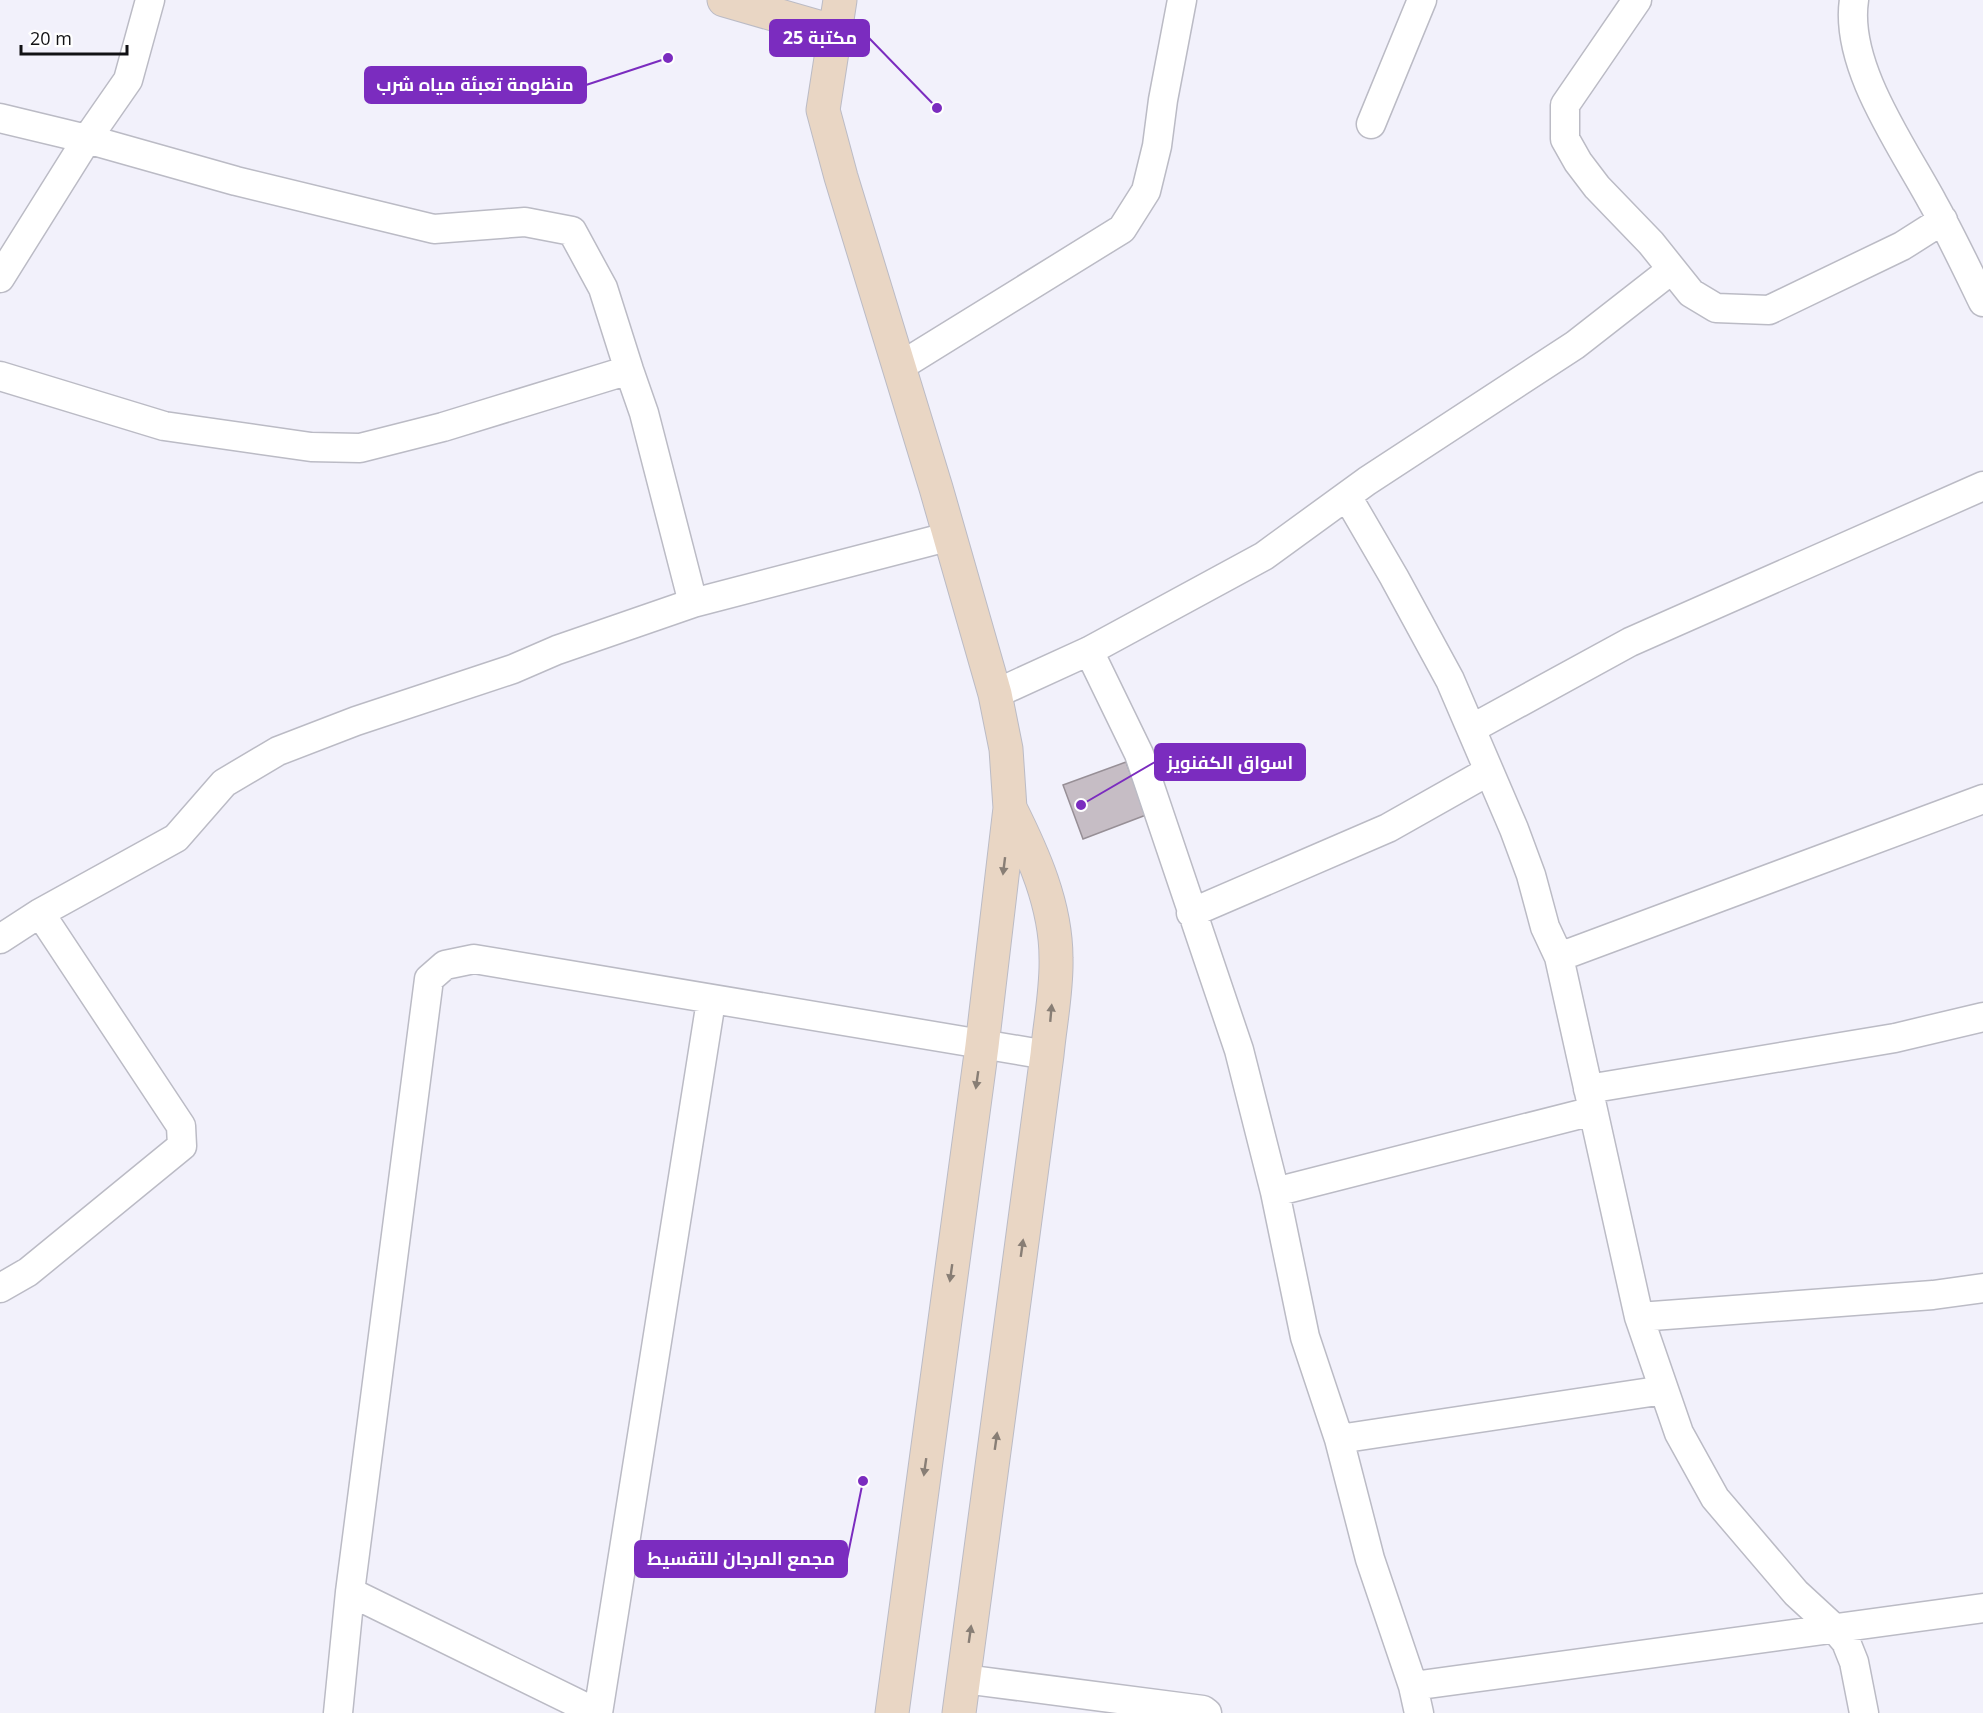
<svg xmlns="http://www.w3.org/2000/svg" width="1983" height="1713" viewBox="0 0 1983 1713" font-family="'Open Sans',Cairo,sans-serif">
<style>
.building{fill:#c6bdc5;stroke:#978f96;stroke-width:1.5}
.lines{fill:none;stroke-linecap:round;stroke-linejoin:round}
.street-casing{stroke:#bbbbc5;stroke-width:31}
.secondary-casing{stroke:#bbbbc5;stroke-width:35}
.street{stroke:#fff;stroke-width:28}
.secondary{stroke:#e9d6c4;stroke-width:33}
.oneway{fill:#887e75}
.leader{fill:none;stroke:#7b2cbf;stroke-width:2}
.callout-dot{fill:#7b2cbf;stroke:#fff;stroke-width:2}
.callout{fill:#7b2cbf;stroke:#7b2cbf;stroke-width:2}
.callout-label{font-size:18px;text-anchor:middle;font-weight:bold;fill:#fff}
</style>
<rect width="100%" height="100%" fill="#f2f1fb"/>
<path class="building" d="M1126 762 1146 815 1083 839 1063 785Z"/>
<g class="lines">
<defs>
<path id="street" d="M1637 0 1565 105V139L1578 162 1597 187 1651 243 1691 293 1716 308 1769 310 1902 246 1943 220
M1854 0C1844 66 1903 147 1933 203 1951 235 1967 269 1983 302
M0 118 87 139 236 181 434 229 525 222 572 231 603 288 629 370 644 413 693 603
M1371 124 1422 0
M0 278 87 139 128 80 150 0
M899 367 1122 229 1146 191 1157 146 1163 100 1182 0
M0 376 164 426 311 447 360 448 443 427 629 370
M1348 498 1394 577 1450 680 1514 829 1531 875 1545 927 1559 957 1639 1317 1679 1433 1715 1498 1796 1593 1834 1628 1846 1642 1854 1662 1864 1713
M1089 651 1139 754 1239 1050 1275 1192 1305 1337 1339 1439 1370 1559 1413 1686 1419 1713
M995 694 1089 651 1264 556 1367 481 1575 345 1671 270
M1471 729 1630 642 1983 486
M1191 913 1388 828 1489 771
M0 939 40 913 176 838 224 783 278 751 356 721 513 669 557 650 693 603 951 536
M1559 957 1983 799
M1588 1089 1895 1038 1983 1017
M1275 1192 1593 1111
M0 1288 28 1272 182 1146 181 1126 40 913
M1639 1317 1933 1295 1983 1288
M1339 1439 1664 1390
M350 1592 597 1713
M964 1679 1203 1710 1207 1713
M1413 1686 1983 1608
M338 1713 350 1592 429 979 445 965 474 959 1047 1055
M598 1713 711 1001"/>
<path id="secondary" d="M724 0 836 32
M840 0 823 110 841 177 936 488 995 694 1006 749 1010 808 982 1046 892 1713
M959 1713 1047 1055C1050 1023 1057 990 1056 958 1056 905 1033 854 1010 808"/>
</defs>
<use href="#street" class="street-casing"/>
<use href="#secondary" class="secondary-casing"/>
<use href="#street" class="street"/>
<use href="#secondary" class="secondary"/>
</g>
<defs><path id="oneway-solid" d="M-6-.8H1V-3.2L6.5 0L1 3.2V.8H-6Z" transform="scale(1.5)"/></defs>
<g class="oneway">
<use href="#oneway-solid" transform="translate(1004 866) rotate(97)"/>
<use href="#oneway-solid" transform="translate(1051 1013) rotate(-85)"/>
<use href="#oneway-solid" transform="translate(977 1080) rotate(98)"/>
<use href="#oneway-solid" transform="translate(1022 1248) rotate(-82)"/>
<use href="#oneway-solid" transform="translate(951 1273) rotate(98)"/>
<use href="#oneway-solid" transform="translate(996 1441) rotate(-82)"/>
<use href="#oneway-solid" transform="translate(925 1467) rotate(98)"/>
<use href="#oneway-solid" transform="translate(970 1634) rotate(-82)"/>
</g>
<path class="leader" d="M937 108L869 38M668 58L586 85M1081 805L1155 762M863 1481L847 1559"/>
<g class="callout-dot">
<circle cx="937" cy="108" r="6"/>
<circle cx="668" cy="58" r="6"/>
<circle cx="1081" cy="805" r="6"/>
<circle cx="863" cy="1481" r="6"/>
</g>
<g class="callout">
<rect x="770" y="20" width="99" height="36" rx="6"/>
<rect x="365" y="67" width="221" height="36" rx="6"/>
<rect x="1155" y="744" width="150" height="36" rx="6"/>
<rect x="635" y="1541" width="212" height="36" rx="6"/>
</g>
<g class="callout-label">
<text x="820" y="44">مكتبة 25</text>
<text x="475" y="91">منظومة تعبئة مياه شرب</text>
<text x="1230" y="769">اسواق الكفنويز</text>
<text x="741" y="1565">مجمع المرجان للتقسيط</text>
</g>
<path d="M21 45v9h106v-9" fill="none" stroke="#121215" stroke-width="3"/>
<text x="30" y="45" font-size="18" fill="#121215" stroke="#ffffff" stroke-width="4.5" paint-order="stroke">20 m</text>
</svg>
